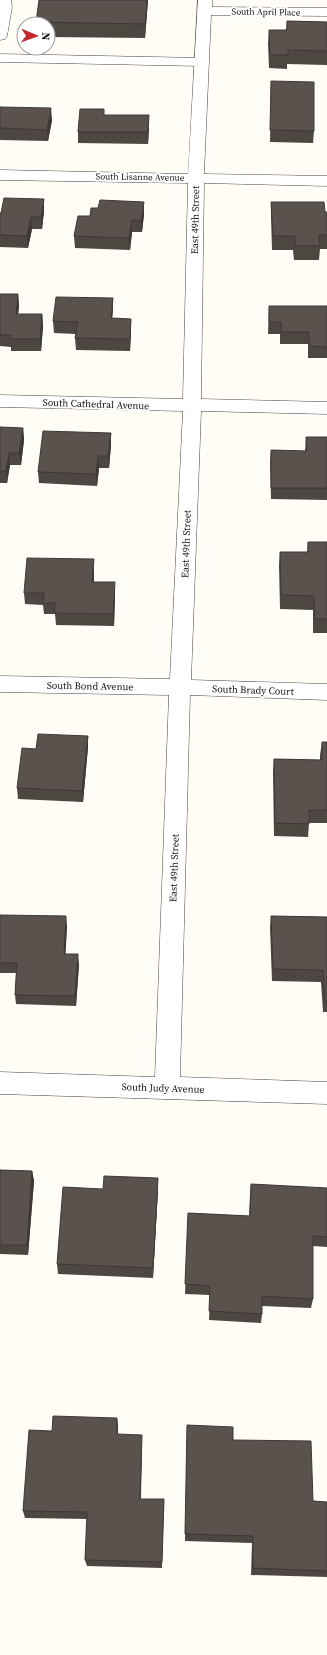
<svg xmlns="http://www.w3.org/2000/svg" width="327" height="1655" viewBox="0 0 327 1655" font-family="'Source Serif 4',serif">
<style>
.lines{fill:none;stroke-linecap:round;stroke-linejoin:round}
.lane-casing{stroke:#444;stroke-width:1}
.street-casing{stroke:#444;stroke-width:1}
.lane{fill:#fff;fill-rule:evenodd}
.street{fill:#fff;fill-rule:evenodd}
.wall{fill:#4d4742}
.shaded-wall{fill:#3f3936}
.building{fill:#5a524d;stroke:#3f3936}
.labels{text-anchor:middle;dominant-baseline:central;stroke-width:4;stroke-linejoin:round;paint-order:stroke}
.far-street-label{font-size:9px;fill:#111;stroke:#fff}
.street-label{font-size:10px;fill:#111;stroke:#fff}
</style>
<rect width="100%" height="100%" fill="#fffdf5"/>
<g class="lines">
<defs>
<path id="lane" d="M0 0H11L12 7 7 36 5 39 0 40Z
M0 54 202 58 207 59 209 62 207 65 202 66 0 62Z"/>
<path id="street" d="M198 0H212V7L327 8V16L211 15 204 174 327 176V186L204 183 201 399 327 402V414L201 411 191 680 327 684V700L190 695 180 1077 327 1082V1104L0 1094V1072L155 1077 169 695 0 692V676L170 679 183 411 0 407V395L183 399 188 183 0 180V170L188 174Z"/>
</defs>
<use href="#lane" class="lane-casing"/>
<use href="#street" class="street-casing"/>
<use href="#lane" class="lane"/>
<use href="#street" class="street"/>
</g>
<path class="wall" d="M39 0H148L145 38 48 37V24H36Z
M287 21 327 22V65L287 64V69L269 68 268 44 269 30H286Z
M271 81 314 131 313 143 270 142Z
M0 107 52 120 48 141 0 140Z
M149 127 148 144 78 143V132Z
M44 199V211L42 229H32L28 248 0 247V213Z
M271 202 327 212V249H320L319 260H294L293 250H272L271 216Z
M144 214 142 232H132L130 250 75 248 74 236 90 216Z
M0 294H18L19 306 18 314H42L43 326 41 351H11V347L0 346Z
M269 306H327V358H308V344H280V334H268Z
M113 310 112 318 131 319V331L130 351 76 350 75 338 76 334 54 333 53 321Z
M0 427 23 428 24 440 21 465H10L7 483H0Z
M111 433V445L109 468H99L97 486 39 483 38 472Z
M306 437H327V500L271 499 270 462 271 450 305 451Z
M308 542H327V633H313V610L280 609 279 565 280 552H307Z
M94 571V582L115 594 114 626 56 625 55 614H44L43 605 25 604 24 593Z
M88 736V747L83 802 18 799 17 788 36 749Z
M322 742H327V823H309L308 837 274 836 273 772 274 759 320 760V755Z
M0 915 67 926 65 954 79 964 76 1006 16 1004 15 995 16 973H0Z
M271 916 327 917V1012H323L321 982 272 981 270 928Z
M0 1170 32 1171 34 1181 28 1255 0 1254Z
M251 1184 327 1188V1247L313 1246V1299L311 1308 262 1306V1314L261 1323 209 1320 210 1295 185 1294 188 1213 249 1216 250 1195Z
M158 1189 153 1278 58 1274 57 1264Z
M187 1425 233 1440 313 1501 327 1502V1577L251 1575 252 1543 185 1541Z
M118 1426V1434L142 1442 141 1499H164L162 1568 87 1566 85 1560 87 1519 25 1518 23 1511 52 1431Z"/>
<path class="shaded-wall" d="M147 0H148L145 38V24Z
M51 108 52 120 48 141 47 130Z
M149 115V127L148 144V132Z
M44 199V211L42 229 41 217Z
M144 202V214L142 232 141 221Z
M31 217 32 229 28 248 27 236Z
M132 220V232L130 250 129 238Z
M18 294 19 306 17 326 16 314Z
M113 298V310L111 330V318Z
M42 314 43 326 41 351 40 339Z
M131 319V331L130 351V339Z
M23 428 24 440 21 465 19 453Z
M111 433V445L109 468 108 456Z
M9 453 10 465 7 483 6 471Z
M98 456 99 468 97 486 96 474Z
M94 559V571L93 593 92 582Z
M115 582V594L114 626 113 614Z
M88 736V747L83 802 82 791Z
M66 916 67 926 65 964 64 954Z
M78 954 79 964 76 1006 75 996Z
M32 1171 34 1181 28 1255 27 1245Z
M158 1178V1189L153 1278V1268Z
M117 1418 118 1426 117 1442Z
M142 1435V1442L140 1506V1499Z"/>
<path class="building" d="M39 0H147L145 24 36 22Z
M287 21 327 22V51L288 50V55H270L269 30H287Z
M271 81 314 82V131L270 130Z
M0 107 51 108 47 130 0 128Z
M80 109H104V115H149L148 132H78Z
M4 198 44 199 41 217H31L27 236 0 235V213H1Z
M100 200 144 202 141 221 132 220 129 238 74 236 78 216H90L91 208H98Z
M271 202H324L325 212H327V235H319L320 246H295V236H273Z
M0 294H18L16 314H42L40 339H10L11 335H0Z
M56 297 113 298 111 318 131 319 130 339 75 338 78 322 53 321Z
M269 306H327V347L309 346V332H281V322H269Z
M0 427 23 428 19 453H9L6 471H0Z
M43 431 111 433 108 456H98L96 474 38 472Z
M306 437H327V488H271V450L307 451Z
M308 542H327V619H315L314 596 281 595 280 552H308Z
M27 558 94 559 92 582H115L113 614 55 613V603H43L44 593H24Z
M38 734 88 736 82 791 17 788 22 748 36 749Z
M322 742H327V810H309V824L275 823 274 759 322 760Z
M0 915 66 916 64 954H78L75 996 15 995 17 963H0Z
M271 916 327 917V1001H325L323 970 273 969Z
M0 1170 32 1171 27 1245H0Z
M104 1176 158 1178 153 1268 57 1264 63 1187 103 1189Z
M251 1184 327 1188V1237L313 1236V1299L262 1296V1314L209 1311 210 1286 185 1284 188 1213 250 1216Z
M53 1416 117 1418V1434L142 1435 140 1499H164L162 1562 85 1560 87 1512 23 1511 29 1430 52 1431Z
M187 1425 233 1427V1440L311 1441 313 1501 327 1502V1571L253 1568V1536L185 1534Z"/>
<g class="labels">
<g class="far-street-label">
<text transform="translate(266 12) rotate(1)">South April Place</text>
<text transform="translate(140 177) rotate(1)">South Lisanne Avenue</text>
</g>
<g class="street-label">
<text transform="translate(195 220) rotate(-89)">East 49th Street</text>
<text transform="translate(96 404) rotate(2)">South Cathedral Avenue</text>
<text transform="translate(186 544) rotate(-88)">East 49th Street</text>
<text transform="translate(90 686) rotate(1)">South Bond Avenue</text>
<text transform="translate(253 690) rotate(2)">South Brady Court</text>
<text transform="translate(174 868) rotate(-88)">East 49th Street</text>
<text transform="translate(163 1088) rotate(2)">South Judy Avenue</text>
</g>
</g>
<g transform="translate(36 36) rotate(92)"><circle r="19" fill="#ffffff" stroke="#a0a0a0"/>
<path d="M0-3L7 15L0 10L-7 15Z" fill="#c4262e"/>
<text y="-6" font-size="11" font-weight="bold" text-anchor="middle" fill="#111111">N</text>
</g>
</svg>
